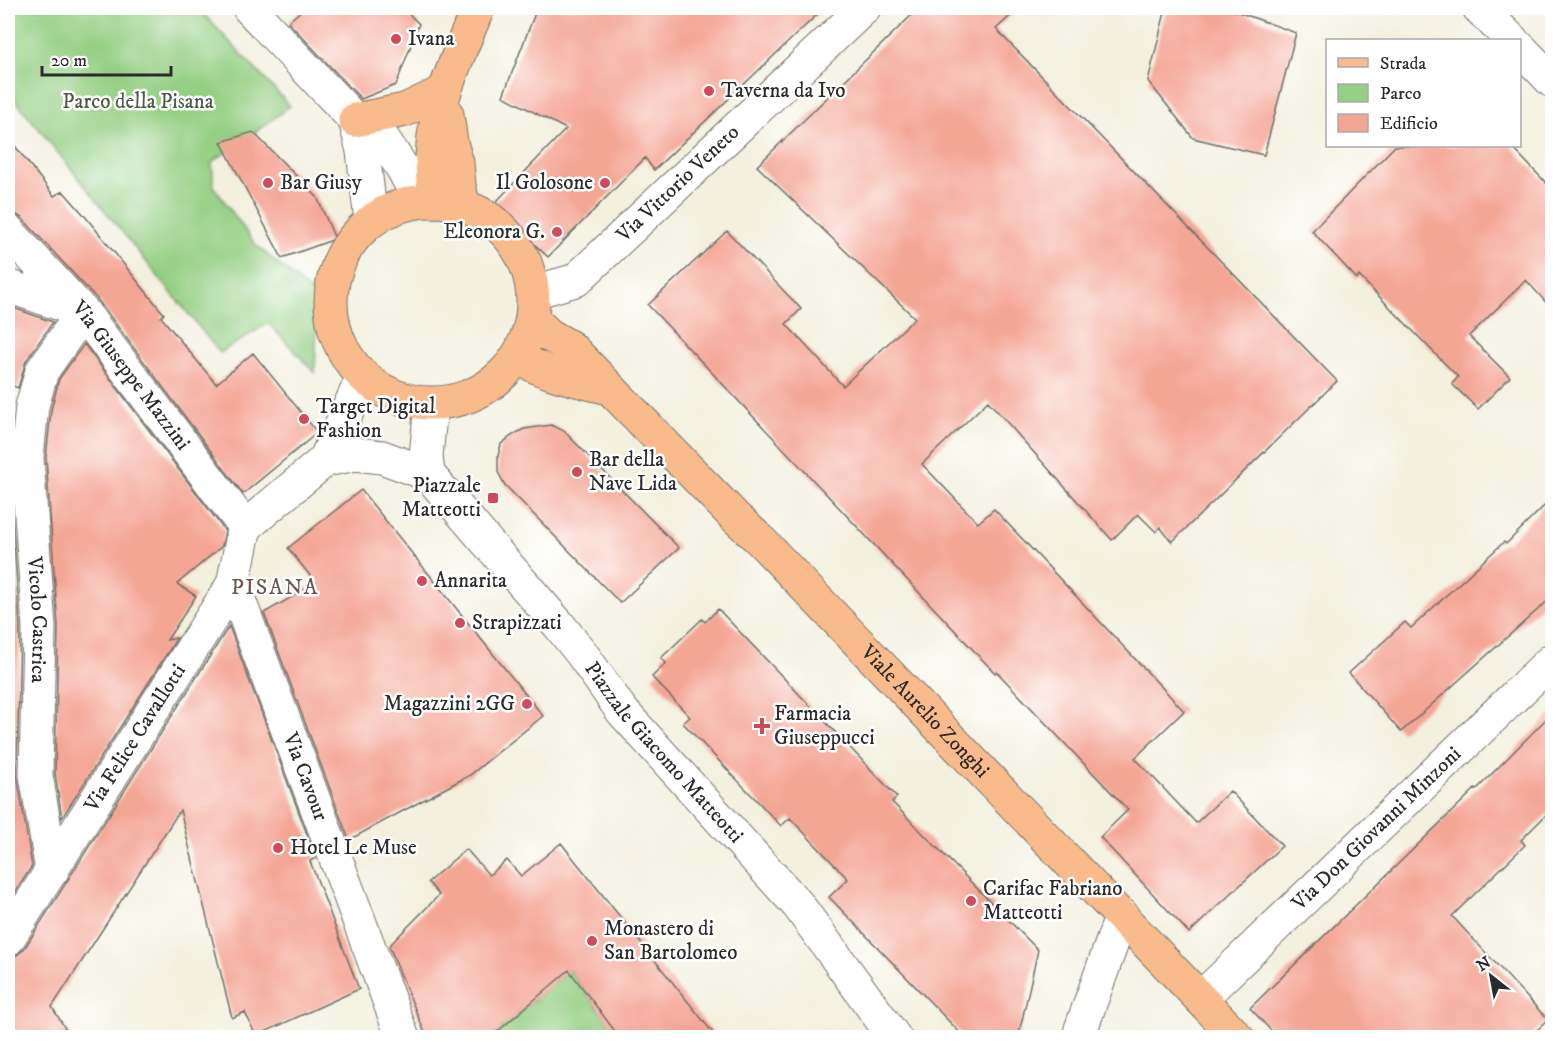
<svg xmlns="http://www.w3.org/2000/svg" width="1560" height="1045" viewBox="0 0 1560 1045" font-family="'IM FELL DW Pica',serif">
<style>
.green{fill:#94cf83;stroke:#607d57;stroke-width:1.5}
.building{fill:#f4a695}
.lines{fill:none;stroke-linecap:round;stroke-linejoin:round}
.minor-casing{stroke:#71706a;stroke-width:35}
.major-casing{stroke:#71706a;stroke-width:35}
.minor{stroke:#fff;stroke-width:33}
.major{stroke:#fabb8c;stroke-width:33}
.poi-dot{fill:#d1495b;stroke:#fff;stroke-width:2}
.labels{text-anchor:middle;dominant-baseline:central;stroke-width:5;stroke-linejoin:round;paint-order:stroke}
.poi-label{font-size:21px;fill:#2b2b2b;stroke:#fff;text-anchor:start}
.park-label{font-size:21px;fill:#4a5c45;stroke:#fff}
.street-label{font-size:21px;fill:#2b2b2b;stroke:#fff}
.neighbourhood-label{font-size:22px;letter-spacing:1.5px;fill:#715650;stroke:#fff}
</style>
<rect width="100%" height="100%" fill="#fff"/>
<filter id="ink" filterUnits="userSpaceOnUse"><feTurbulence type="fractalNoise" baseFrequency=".0167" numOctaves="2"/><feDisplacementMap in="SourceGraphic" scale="12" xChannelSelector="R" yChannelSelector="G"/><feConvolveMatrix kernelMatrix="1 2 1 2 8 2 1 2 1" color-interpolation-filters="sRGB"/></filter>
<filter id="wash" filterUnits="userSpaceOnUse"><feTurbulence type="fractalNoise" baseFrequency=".008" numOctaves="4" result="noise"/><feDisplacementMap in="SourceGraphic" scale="24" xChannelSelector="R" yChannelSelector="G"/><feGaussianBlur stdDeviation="1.35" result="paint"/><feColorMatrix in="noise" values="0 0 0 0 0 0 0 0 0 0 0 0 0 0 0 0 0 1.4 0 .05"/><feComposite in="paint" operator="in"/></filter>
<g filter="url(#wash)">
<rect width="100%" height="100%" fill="#f3f0de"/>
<path class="green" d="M8 8H198L290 106 261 128 212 162 214 187 255 244 318 298 315 373 268 323 220 353 8 91Z
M569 970 620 1038H490Z"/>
<g id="blocks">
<path class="building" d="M304 8H403L419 24 396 85 361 99 288 22Z
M537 8H824L654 170 645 158 548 257 493 205 566 129 503 96Z
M919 8H1019L996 29 1337 381 1172 542 1160 527 1156 532 1138 514 1112 540 988 401 922 464 978 523 994 509 1184 711 1135 758 1196 823 1230 791 1282 846 1189 933 1100 837 1128 810 997 672 995 673 648 305 727 231 801 309 786 324 843 386 915 318 757 166Z
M1166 8H1227L1296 33 1264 155 1193 138 1148 81Z
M253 132 317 197 335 239 282 258 221 142Z
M8 137 54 196 63 191 84 215 164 314 161 317 216 384 253 353 317 432V433L243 494 97 299 22 218 14 213H8Z
M1395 146H1511L1552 189V309L1526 280 1469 336 1510 377 1478 409 1452 384 1458 377 1359 276 1357 279 1312 231Z
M8 306 53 322 26 361 18 388 8 384Z
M84 344 225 531 222 546 177 584 196 596 167 640 177 638 62 818 55 774 58 626 46 458 51 410 59 379Z
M551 425 564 431 679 548 620 603 505 485 498 472V456L501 444 513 435 524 429Z
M8 472H9L20 627 17 775 32 866 11 899H8Z
M361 490 543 716 470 775 349 840 264 613 316 583 288 548Z
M1552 498V597L1401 732 1349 673 1405 622 1411 628 1504 542 1506 544Z
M718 609 897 797 892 802 1038 950 1018 1038H965L829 897 848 879 790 818 781 826 683 723 690 717 652 677 666 663 661 658 702 619 705 622Z
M229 626 316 858 310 861 359 989 256 1036 245 1012 232 1018 180 810 52 1007 71 1038H8V958L17 955 24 949Z
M1552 713V809L1521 840 1525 845 1452 916 1548 1020 1528 1038H1278L1250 1008 1475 789 1476 790Z
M561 843 717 1038H620L569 970 490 1038H427L389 946 439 895 428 882 466 849 489 875 507 860 521 876Z"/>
</g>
</g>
<g filter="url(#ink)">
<use href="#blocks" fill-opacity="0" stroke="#71706a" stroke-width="1.5"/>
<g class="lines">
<defs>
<g id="minor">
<path d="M249 8 355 120 384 140 403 169 420 201"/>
<path d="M1479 8 1512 40"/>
<path d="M1520 48 1552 81"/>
<path d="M355 120 363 151 371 221"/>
<path id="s1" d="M8 231 83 312 245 527"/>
<path id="s2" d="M8 286 83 312 42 371 32 406 27 458 39 627 36 775 52 871"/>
<path id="s3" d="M534 292 576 280 864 8"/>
<path id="s4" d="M325 460 356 454 382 457 428 474 559 625 582 654 622 711 798 905 895 1038"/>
<path d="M428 474 426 456 431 405"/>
<path d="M245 527 325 460 363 377"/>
<path id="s5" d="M233 584 403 1038"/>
<path id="s6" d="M8 939 233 584 245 527"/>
<path id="s7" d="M1201 998 1552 660"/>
<path d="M1079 1038 1081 1029 1122 915"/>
</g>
<g id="major">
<path d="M447 114 451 143 457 163 459 186 464 208"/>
<path d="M355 120 405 110 445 91"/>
<circle cx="432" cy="302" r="101"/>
<path d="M434 201C434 187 432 173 432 159 433 108 459 54 478 8"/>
<path id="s8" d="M533 320 549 335 570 347 734 516 760 540 1238 1038"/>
<path d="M518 356C543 375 579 380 609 388"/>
</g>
</defs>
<use href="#minor" class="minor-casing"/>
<use href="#major" class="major-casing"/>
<use href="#minor" class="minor"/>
<use href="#major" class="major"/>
</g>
</g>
<g class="poi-dot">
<circle cx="396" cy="39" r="6"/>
<circle cx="709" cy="91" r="6"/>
<circle cx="268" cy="183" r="6"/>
<circle cx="605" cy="183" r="6"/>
<circle cx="557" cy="232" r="6"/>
<circle cx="304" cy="419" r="6"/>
<circle cx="577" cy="472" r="6"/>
<rect x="487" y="492" width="12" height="12" rx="3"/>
<circle cx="422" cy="581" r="6"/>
<circle cx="460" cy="623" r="6"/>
<circle cx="527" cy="704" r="6"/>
<path d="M759 717h6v6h6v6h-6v6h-6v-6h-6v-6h6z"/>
<circle cx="278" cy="848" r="6"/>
<circle cx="971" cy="901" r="6"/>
<circle cx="592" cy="941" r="6"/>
</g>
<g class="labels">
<g class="poi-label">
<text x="408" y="39">Ivana</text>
<text x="721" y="91">Taverna da Ivo</text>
<text x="280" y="183">Bar Giusy</text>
<text x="593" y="183" text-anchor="end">Il Golosone</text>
<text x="545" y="232" text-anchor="end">Eleonora G.</text>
<text x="316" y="407">Target Digital<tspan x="316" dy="24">Fashion</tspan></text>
<text x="589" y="460">Bar della<tspan x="589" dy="24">Nave Lida</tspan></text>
<text x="481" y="486" text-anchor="end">Piazzale<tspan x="481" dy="24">Matteotti</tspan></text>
<text x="434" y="581">Annarita</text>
<text x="472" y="623">Strapizzati</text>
<text x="515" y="704" text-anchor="end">Magazzini 2GG</text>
<text x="774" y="714">Farmacia<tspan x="774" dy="24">Giuseppucci</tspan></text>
<text x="290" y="848">Hotel Le Muse</text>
<text x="983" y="889">Carifac Fabriano<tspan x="983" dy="24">Matteotti</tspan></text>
<text x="604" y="929">Monastero di<tspan x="604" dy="24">San Bartolomeo</tspan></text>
</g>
<g class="park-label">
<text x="138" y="102">Parco della Pisana</text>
</g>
<g class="street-label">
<text stroke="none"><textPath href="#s3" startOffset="184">Via Vittorio Veneto</textPath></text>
<text stroke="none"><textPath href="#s1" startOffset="190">Via Giuseppe Mazzini</textPath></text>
<text stroke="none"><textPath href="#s2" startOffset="402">Vicolo Castrica</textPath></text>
<text stroke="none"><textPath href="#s8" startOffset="555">Viale Aurelio Zonghi</textPath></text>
<text stroke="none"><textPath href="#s6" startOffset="238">Via Felice Cavallotti</textPath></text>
<text stroke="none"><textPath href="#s4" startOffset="472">Piazzale Giacomo Matteotti</textPath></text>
<text stroke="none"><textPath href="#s5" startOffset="206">Via Cavour</textPath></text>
<text stroke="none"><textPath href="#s7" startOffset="244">Via Don Giovanni Minzoni</textPath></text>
</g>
<g class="neighbourhood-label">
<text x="275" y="587">PISANA</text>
</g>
</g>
<rect width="1560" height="1045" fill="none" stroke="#fff" stroke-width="30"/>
<rect x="1326" y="39" width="195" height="108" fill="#ffffff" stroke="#aaaaaa" stroke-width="1.5"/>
<rect x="1338" y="58" width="30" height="9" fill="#fabb8c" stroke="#aaaaaa" stroke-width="1.5"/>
<text x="1380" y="69" font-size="18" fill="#2b2b2b">Strada</text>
<rect x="1338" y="84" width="30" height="18" fill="#94cf83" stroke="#aaaaaa" stroke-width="1.5"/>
<text x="1380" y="99" font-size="18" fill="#2b2b2b">Parco</text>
<rect x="1338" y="114" width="30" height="18" fill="#f4a695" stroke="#aaaaaa" stroke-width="1.5"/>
<text x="1380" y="129" font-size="18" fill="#2b2b2b">Edificio</text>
<g transform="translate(1491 976) rotate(329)" stroke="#ffffff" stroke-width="4.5" paint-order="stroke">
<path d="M0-4.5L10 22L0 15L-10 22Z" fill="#2b2b2b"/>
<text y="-9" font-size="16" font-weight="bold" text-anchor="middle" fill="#2b2b2b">N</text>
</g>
<path d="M42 66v9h129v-9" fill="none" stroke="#2b2b2b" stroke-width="3"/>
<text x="51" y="66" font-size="18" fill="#2b2b2b" stroke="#ffffff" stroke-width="4.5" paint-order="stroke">20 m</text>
</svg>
